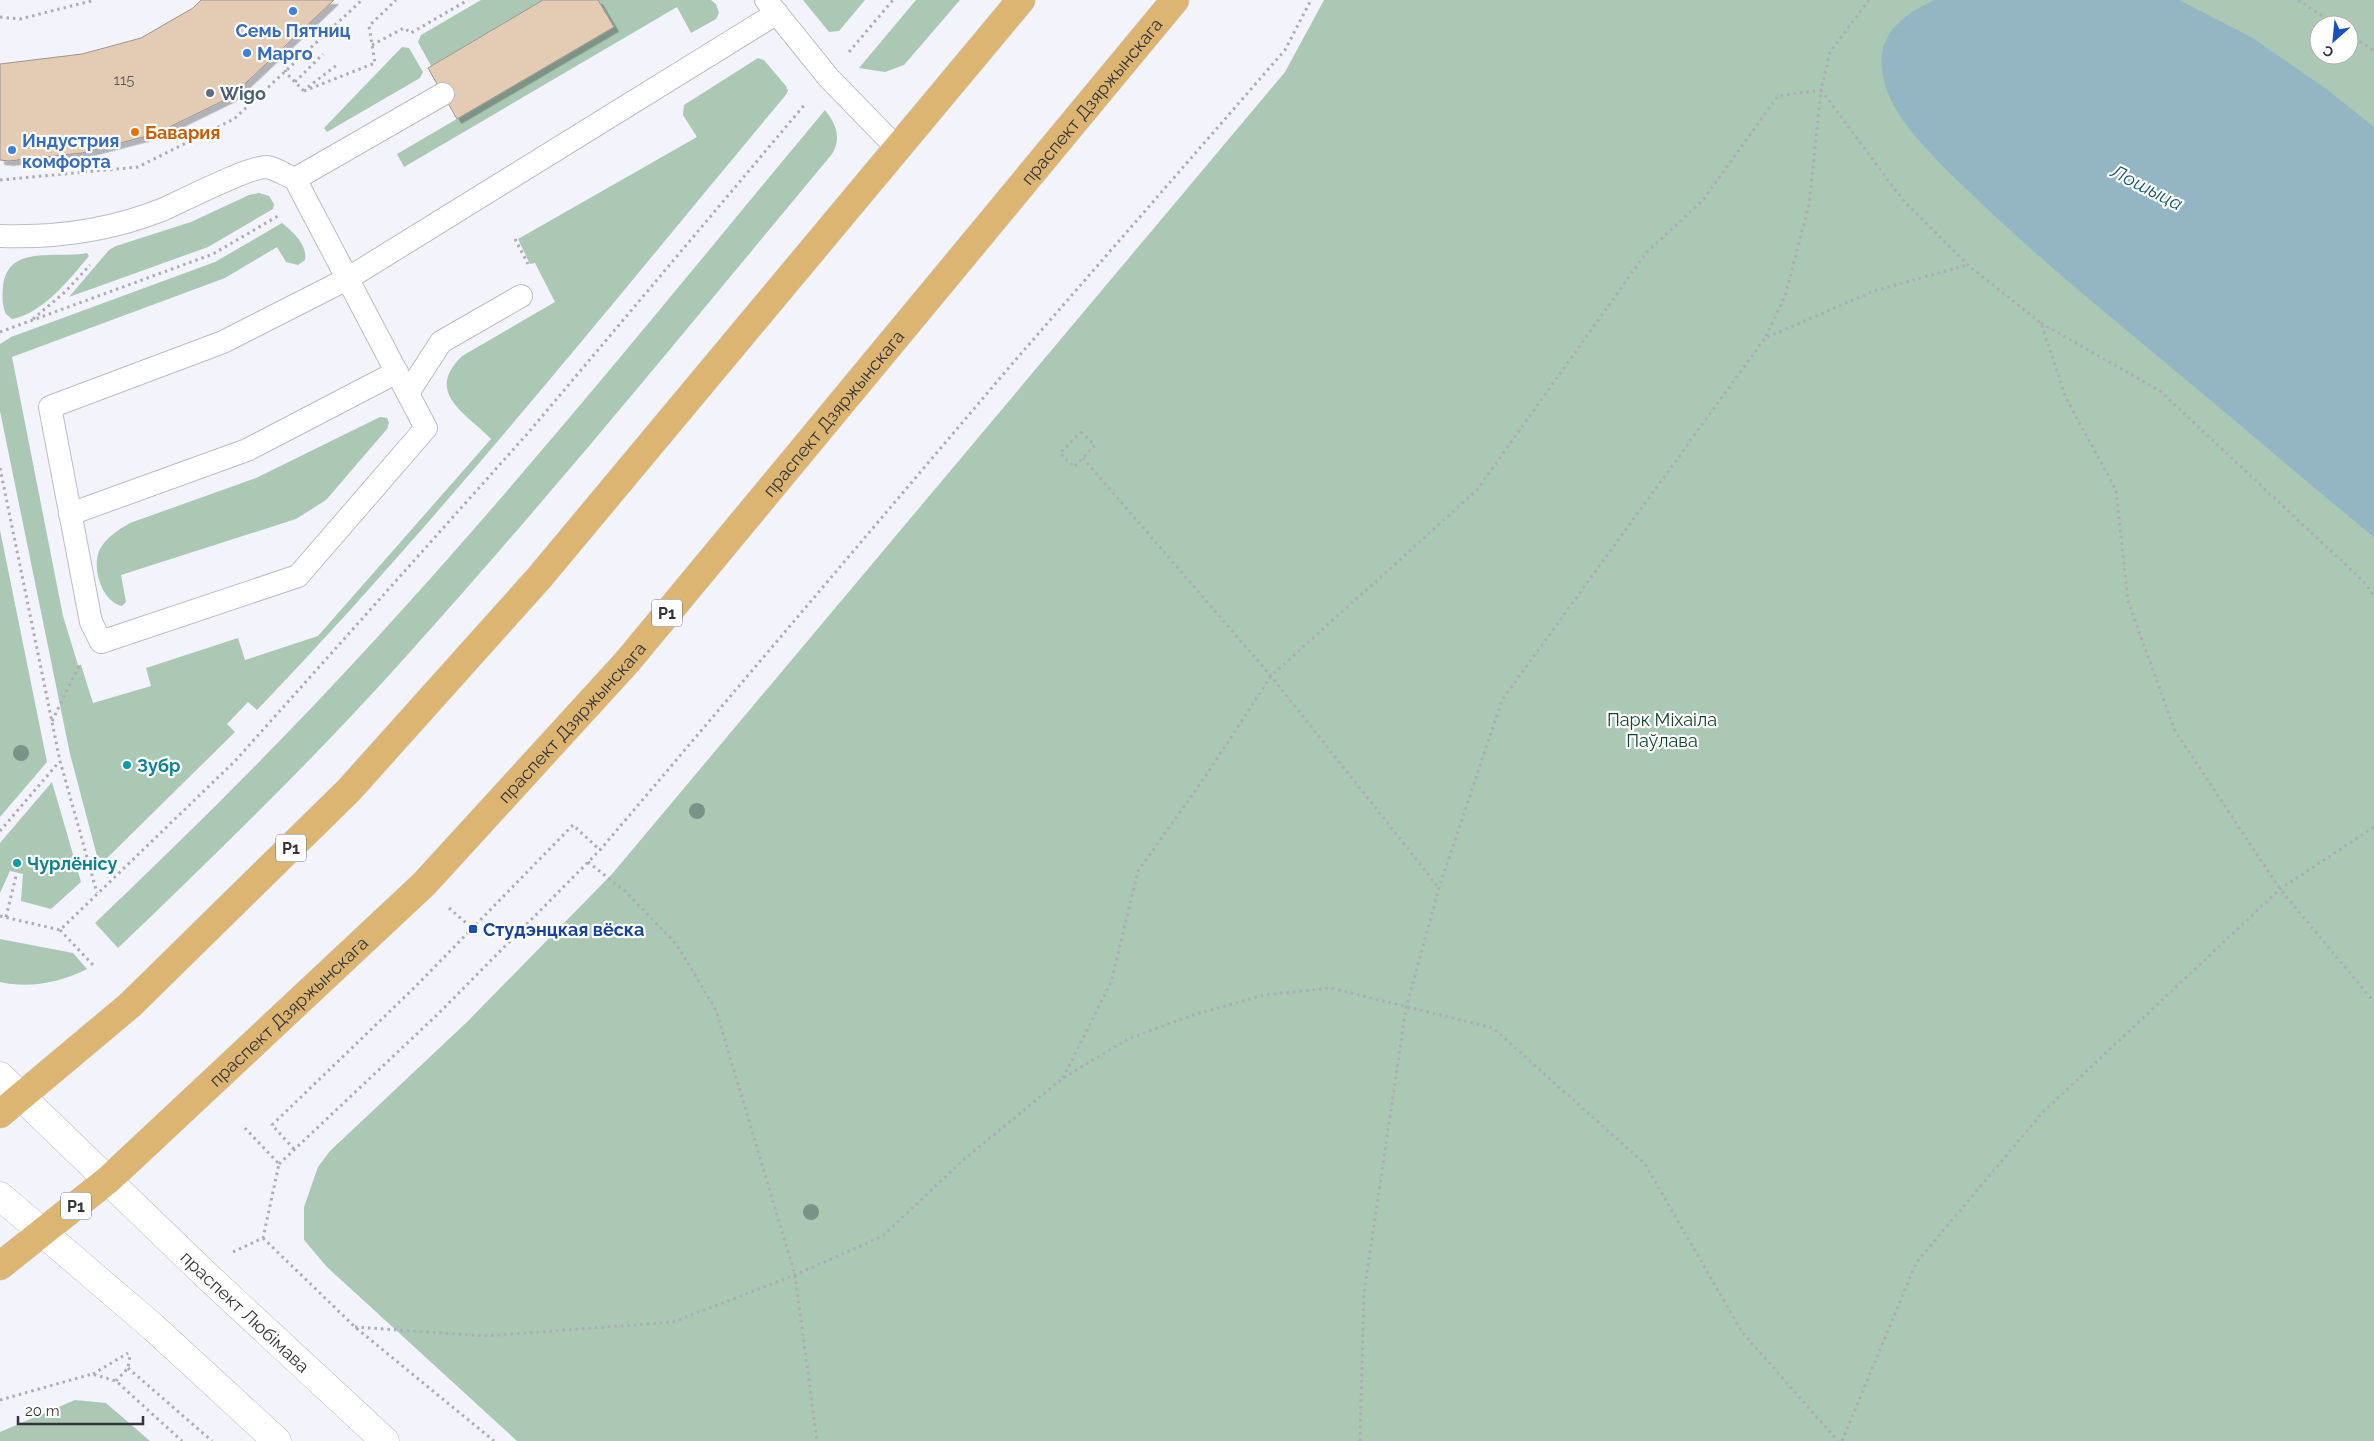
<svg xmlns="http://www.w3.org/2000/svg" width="2374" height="1441" viewBox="0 0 2374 1441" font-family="Raleway,sans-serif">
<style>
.green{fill:#abc8b5;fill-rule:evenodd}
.water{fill:#94b5c4}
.building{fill:#e4cbb3;stroke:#9b958f;filter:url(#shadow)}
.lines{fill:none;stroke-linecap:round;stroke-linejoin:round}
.lane-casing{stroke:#bcbdc5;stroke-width:24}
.secondary-casing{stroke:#bcbdc5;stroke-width:29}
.primary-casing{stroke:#d2d3d3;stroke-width:29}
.path{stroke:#acadb4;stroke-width:3;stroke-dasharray:2.5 4;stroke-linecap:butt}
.lane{stroke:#fff;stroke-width:22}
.secondary{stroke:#fff;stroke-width:28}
.primary{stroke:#ddb573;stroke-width:28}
.tree{fill:#779489}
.shop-dot{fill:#3f7fe0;stroke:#fff;stroke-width:2}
.service-dot{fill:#5c6f8a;stroke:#fff;stroke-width:2}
.food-dot{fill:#e8710a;stroke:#fff;stroke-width:2}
.culture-dot{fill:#0f9aa8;stroke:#fff;stroke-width:2}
.transit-dot{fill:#1a4fb4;stroke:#fff;stroke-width:2}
.labels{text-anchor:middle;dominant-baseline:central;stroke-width:4.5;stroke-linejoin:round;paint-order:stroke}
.number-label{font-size:15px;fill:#605a57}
.shield{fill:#fff;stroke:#717274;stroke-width:1}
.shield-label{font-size:16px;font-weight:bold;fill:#343538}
.shop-label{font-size:18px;font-weight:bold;fill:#366cbe;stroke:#fff;text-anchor:start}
.service-label{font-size:18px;font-weight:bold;fill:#4e5e75;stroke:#fff;text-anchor:start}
.street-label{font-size:18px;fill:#343538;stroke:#fff}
.food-label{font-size:18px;font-weight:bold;fill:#c56008;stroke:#fff;text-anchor:start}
.park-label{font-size:18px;fill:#12462b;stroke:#fff}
.culture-label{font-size:18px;font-weight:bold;fill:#0d838f;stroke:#fff;text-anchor:start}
.transit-label{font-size:18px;font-weight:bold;fill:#164399;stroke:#fff;text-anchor:start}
.water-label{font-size:19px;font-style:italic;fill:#18586e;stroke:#fff}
</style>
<defs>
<filter id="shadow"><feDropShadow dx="4.5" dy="4.5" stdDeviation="0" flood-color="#0004"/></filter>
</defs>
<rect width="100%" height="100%" fill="#f2f3fb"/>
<path class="green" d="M481 0H543L431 66 418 42 421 35Z
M598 0H711L716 4 719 13 716 19 691 33 677 7 404 167 397 154 614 27Z
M803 0H865L839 31 829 32Z
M916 0H960L904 65 885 72 859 68Z
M1324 0H2374V1441H517L327 1267 304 1240V1207L318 1167 330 1151 467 1022 612 874 1285 72ZM2319 25H2349V55H2319Z
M402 47 409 48 423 72 420 78 327 132 324 128Z
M758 58 764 60 786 86 788 91 785 96C612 303 444 515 257 710L248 702 227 724 235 732 105 860 97 856 70 754 0 411V344L11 337 215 262 282 223C292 231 308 245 305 260L298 265 286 262 277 247 225 278 12 357 63 616 78 665H81L93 703 151 686 146 668 238 638 245 660 318 636 491 439C466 413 424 393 462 356L555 302 535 263 530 264 518 239 697 137 683 115 684 105Z
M825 110C836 124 842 138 832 154 690 325 550 497 401 662 311 762 215 855 118 948L95 923C191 832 284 739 373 642 530 471 676 289 825 110Z
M259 193 269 196 274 204 273 209 208 247 69 297 109 250 116 246 191 222 249 195Z
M87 253 89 256C71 278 42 314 12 319L6 314C2 306 2 296 3 287 7 244 55 259 87 253Z
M380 417 387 418 389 423 387 429 326 500 296 519 121 575 126 602 122 606C102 602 92 569 99 551 105 538 118 530 130 523L256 478Z
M0 530 47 762 0 817Z
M52 782 81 882 51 909 21 901 23 874 10 871 0 893V843Z
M0 939 73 953 87 969C61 982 29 989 0 982Z
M75 1400 106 1403 150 1441H0V1432Z"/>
<path class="water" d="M1934 0H2179L2253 38 2329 91 2374 127V537C2304 480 2236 421 2167 364 2096 305 2024 246 1958 181 1933 156 1895 120 1885 85 1872 39 1897 18 1934 0Z"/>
<path class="building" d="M201 0H334L231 97 155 134 82 153 9 161 0 160V64L82 54 141 38 193 8Z
M543 0H598L614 27 457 119 428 68Z"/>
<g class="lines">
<defs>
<path id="lane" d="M766 0 828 77 897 148
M295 179C339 262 383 345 426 428L298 576 101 642 91 622 50 407 223 342 347 279 777 13
M0 236C56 238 112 230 164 209 184 200 250 166 267 167 275 168 287 176 295 179L443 94
M408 393 441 342 521 296
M70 514 247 450 397 372"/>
<g id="secondary">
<path id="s1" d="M0 1076 207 1276 385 1441"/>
<path d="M0 1196 153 1327 277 1441"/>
</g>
<g id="primary">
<path d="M0 1114 130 1005 349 790 539 578 1021 0"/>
<path id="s2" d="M0 1266 109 1179 424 884 627 662 1175 0"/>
</g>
</defs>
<use href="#lane" class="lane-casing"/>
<use href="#secondary" class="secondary-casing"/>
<use href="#primary" class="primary-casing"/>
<path class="path" d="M1869 0 1830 52 1821 90 1903 200 1968 265 2041 323 2066 398 2116 490 2128 601 2175 731 2280 889 2374 1002
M2298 0 2336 25
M0 17 20 19 95 0
M2349 34 2374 51
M372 45 404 28 411 33 468 0
M280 51 286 73 304 91
M849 52 893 0
M295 82 323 54
M308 87 337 65
M304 91 375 63 369 26 396 0
M0 180 138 167 234 119 362 0
M515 239 528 264
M33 319 65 292 90 265
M2041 323 2160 391 2364 582 2374 596
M0 332 213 254 278 216
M1081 432 1095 445 1074 467 1060 453Z
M1083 458 1271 676 1439 888
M0 468 60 761 97 893
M52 721 79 666
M0 831 59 762
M588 862 626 892 677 945 716 1010 795 1275 817 1441
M449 908 473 929
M0 916 60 930 236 760 528 433 806 103
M6 917 16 876
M60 930 94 966
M1063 1078 1111 982 1138 871 1205 777 1271 676 1477 490 1646 253 1703 200 1778 96 1821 90 1809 205 1785 296 1765 338
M294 1149 272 1125 415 987 573 825 600 850
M279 1164 439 1013 600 850 1012 364 1285 50 1311 0
M263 1238 355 1327 494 1441
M233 1252 263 1238 279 1164 244 1127
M355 1327 485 1336 673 1322 795 1275 883 1236 962 1161 1063 1078 1128 1039 1193 1015 1264 995 1331 988 1493 1028 1645 1164 1742 1332 1838 1441
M128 1368 212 1441
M93 1374 128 1353
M116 1381 128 1368 130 1355
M0 1400 92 1374 116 1381 182 1441
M1360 1441 1364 1293 1406 1008 1439 888 1502 700 1765 338 1874 291 1968 265
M1842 1441 1916 1263 2042 1113 2280 889 2374 827"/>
<use href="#lane" class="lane"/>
<use href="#secondary" class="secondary"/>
<use href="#primary" class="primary"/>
</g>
<g class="tree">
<circle cx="21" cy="753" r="8"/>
<circle cx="697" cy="811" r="8"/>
<circle cx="811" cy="1212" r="8"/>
</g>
<g class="shop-dot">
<circle cx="293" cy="11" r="5"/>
<circle cx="247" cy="53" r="5"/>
<circle cx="12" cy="150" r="5"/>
</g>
<circle class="service-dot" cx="210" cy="93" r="5"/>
<circle class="food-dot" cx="135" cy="132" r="5"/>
<g class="culture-dot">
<circle cx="127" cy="765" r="5"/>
<circle cx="17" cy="863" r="5"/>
</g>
<rect class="transit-dot" x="468" y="924" width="10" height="10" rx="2.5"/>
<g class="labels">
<g class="number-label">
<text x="124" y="80">115</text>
</g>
<g class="shield">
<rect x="652" y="599.5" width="30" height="27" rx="4"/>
<rect x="276" y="834.5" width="30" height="27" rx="4"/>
<rect x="61" y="1192.5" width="30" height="27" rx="4"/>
</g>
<g class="shield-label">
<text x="667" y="613">Р1</text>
<text x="291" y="848">Р1</text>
<text x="76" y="1206">Р1</text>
</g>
<g class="shop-label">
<text x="293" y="30" text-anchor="middle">Семь Пятниц</text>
<text x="257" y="53">Марго</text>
<text x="22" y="140">Индустрия<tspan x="22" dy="21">комфорта</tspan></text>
</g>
<g class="service-label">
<text x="220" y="93">Wigo</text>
</g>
<g class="street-label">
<text stroke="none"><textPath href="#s2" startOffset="1600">праспект Дзяржынскага</textPath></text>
<text stroke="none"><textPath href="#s2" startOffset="1195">праспект Дзяржынскага</textPath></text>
<text stroke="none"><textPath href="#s2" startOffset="790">праспект Дзяржынскага</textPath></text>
<text stroke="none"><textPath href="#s2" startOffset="385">праспект Дзяржынскага</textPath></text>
<text stroke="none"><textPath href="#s1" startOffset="340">праспект Любімава</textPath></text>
</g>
<g class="food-label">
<text x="145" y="132">Бавария</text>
</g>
<g class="park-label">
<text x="1662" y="719">Парк Міхаіла<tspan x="1662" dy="21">Паўлава</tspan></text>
</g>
<g class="culture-label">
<text x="137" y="765">Зубр</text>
<text x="27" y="863">Чурлёнісу</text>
</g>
<g class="transit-label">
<text x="483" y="929">Студэнцкая вёска</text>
</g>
<g class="water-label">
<text transform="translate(2147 187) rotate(27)">Лошыца</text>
</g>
</g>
<g transform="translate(2334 40) rotate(207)"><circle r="24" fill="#ffffff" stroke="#aeaeaf"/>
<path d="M0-4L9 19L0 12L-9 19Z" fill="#1b4fbc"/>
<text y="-8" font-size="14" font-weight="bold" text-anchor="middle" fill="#343538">С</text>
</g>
<path d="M18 1416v8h125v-8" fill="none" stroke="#343538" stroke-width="2.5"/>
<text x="25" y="1416" font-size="15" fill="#343538" stroke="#ffffff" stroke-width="4" paint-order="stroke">20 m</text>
</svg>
